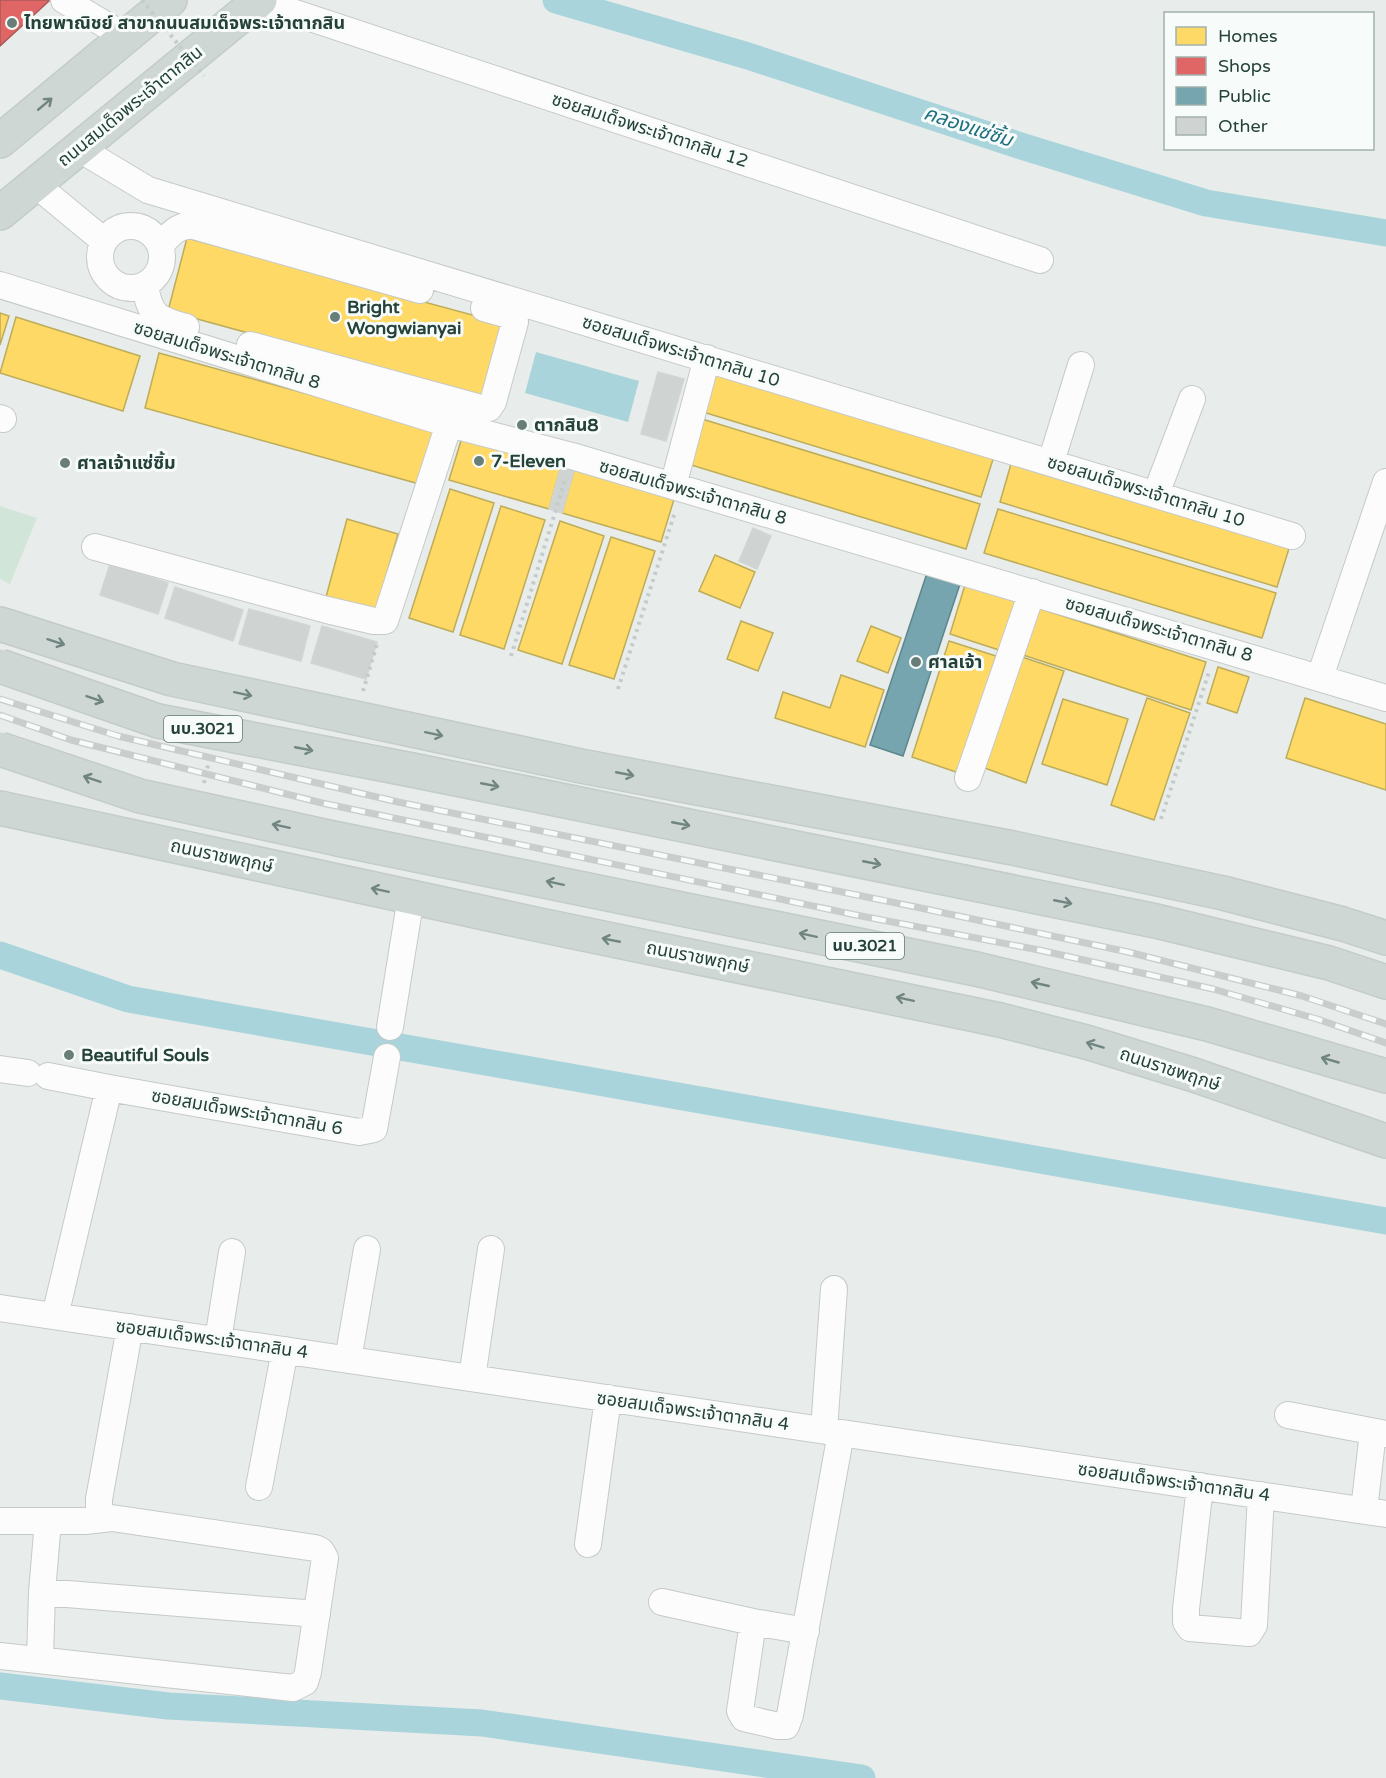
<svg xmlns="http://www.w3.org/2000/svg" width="1386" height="1778" viewBox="0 0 1386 1778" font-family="'Varela Round','Noto Sans Thai',sans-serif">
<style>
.green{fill:#d1e6d8}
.water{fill:#a9d4db}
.homes{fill:#ffd966;stroke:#bdac59;stroke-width:1.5}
.shops{fill:#e06666;stroke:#a85b59;stroke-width:1.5}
.public{fill:#76a5af;stroke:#5d878c;stroke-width:1.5}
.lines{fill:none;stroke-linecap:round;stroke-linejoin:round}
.canal{stroke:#a9d4db;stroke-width:27}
.building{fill:#cfd4d2;stroke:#d1d6d4;stroke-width:1.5}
.minor-casing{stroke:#c5cac8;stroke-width:28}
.major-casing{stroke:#c3ccc9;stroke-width:36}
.path{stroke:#c3ccca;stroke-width:4;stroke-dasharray:3 4.5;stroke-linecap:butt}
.minor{stroke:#fcfcfc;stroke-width:26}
.major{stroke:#cfd7d5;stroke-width:33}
.rail-casing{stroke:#c9cdcc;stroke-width:7}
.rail{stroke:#f7fbf9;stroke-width:4.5;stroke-dasharray:14;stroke-linecap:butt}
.major-bridge-casing{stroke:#c3ccc9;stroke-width:36;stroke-linecap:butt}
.path-bridge{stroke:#c3ccca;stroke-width:4;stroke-dasharray:3 4.5;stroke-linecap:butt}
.major-bridge{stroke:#cfd7d5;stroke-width:33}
.oneway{stroke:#718580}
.poi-dot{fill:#697e78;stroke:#f7fbf9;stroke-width:2}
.labels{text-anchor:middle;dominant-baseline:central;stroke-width:6;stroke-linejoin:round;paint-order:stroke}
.shield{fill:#f7fbf9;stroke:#637a73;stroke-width:1.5}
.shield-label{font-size:16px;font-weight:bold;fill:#24423a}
.poi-label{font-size:18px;font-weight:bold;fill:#24423a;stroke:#f7fbf9;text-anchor:start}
.street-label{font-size:18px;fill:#24423a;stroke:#f7fbf9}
.water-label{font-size:20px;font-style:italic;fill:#1c6f80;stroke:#f7fbf9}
</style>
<rect width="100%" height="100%" fill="#e8edeb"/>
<path class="green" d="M0 506 37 518 10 584 0 579Z"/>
<path class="water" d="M536 352 639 381 628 422 525 393Z"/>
<path class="homes" d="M187 238 502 323 482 397 168 311Z
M0 313 9 316 0 345Z
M16 317 140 356 123 411 0 373Z
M159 353 438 430 423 485 145 408Z
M717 367 995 453 981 497 703 412Z
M702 419 980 504 966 549 688 464Z
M463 434 562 463 549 509 449 480Z
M1013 457 1291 542 1277 587 1000 502Z
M575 467 675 496 661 542 562 513Z
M450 489 494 503 453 632 409 618Z
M501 506 545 520 504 649 460 635Z
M998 509 1276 593 1262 638 984 553Z
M347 519 398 534 376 611 326 597Z
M560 521 604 536 562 664 518 650Z
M611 537 655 551 614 679 569 665Z
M715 555 755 572 740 608 699 591Z
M965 585 1020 603 1005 652 950 634Z
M1035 607 1206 662 1191 710 1020 654Z
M741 621 773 633 758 671 727 659Z
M871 626 901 638 888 673 857 661Z
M949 641 996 656 959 773 912 757Z
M1019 656 1064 671 1026 783 982 767Z
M1218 667 1249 677 1237 713 1207 703Z
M841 675 884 690 865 747 775 718 783 692 830 708Z
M1147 698 1190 713 1154 820 1111 805Z
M1305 698 1386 724V790L1286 758Z
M1063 699 1128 719 1107 785 1042 764Z"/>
<path class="shops" d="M0 0H48L49 1 0 46Z"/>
<path class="public" d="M929 567 962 578 903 756 870 745Z"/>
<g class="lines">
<path class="canal" d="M556 0 748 56 1021 146 1206 203 1386 233
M0 955 128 999 1386 1221
M0 1686 168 1706 482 1723 862 1778"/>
</g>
<path class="building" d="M658 372 684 379 666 441 641 434Z
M562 463 575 467 562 513 549 509Z
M753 528 771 536 757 569 739 561Z
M110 564 168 583 158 614 100 595Z
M175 587 243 610 233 641 165 618Z
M249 609 310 626 301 661 239 644Z
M322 626 377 642 366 679 311 663Z"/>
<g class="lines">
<defs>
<path id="minor" d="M64 0 126 37
M259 1 1040 260
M78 148 148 190 1292 536
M35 184 104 241
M100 257a31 31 0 1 1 62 0a31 31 0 1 1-62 0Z
M160 245C171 234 178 224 194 226L420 290
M0 285 449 424 572 456 1386 698
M145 286C150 316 157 319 186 327
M250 345 481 408H489L493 402 515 322 512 316 484 308
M0 418 3 419
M1051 462 1081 365
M673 486 707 358
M1156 494 1192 399
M95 547 327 610 374 621H385L449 424
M1320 677 1386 482
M968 778 1032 592
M390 1027 411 897
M0 1069 28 1073
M48 1076 109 1088 359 1132 374 1129 387 1057
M0 1308 1386 1514
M55 1316 109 1088
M218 1340 232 1252
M348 1360 367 1249
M472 1378 491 1249
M1288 1415 1386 1434
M824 1430 834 1289
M1200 1486 1186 1609V1622L1190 1628 1249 1633 1254 1625 1261 1495
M259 1487 285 1350
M1364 1510 1373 1432
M99 1519V1499L130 1327
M0 1521H85L112 1518 315 1548 321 1551 325 1558 308 1672 305 1682 293 1688 0 1656
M588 1544 608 1398
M42 1592 317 1614
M662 1602 753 1622 806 1631
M753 1622 740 1711 744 1718 778 1726H786L790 1715 841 1433
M40 1659 42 1592 48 1521"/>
<path id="major" d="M0 141 170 0
M0 213 260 0
M0 624 172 679 581 766 1013 848 1223 893 1343 924 1386 938
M412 770 1156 921 1329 963 1386 982
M0 808 540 925 1000 1020 1086 1042 1191 1074 1386 1141
M338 839 976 969 1207 1024 1386 1076"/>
</defs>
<use href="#minor" class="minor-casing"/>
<use href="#major" class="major-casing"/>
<path class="path" d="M511 656 565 480
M618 689 675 512
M363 691 377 644
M204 783 209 761
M1161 819 1209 672"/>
<use href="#minor" class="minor"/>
<use href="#major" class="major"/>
<defs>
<path id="rail" d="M0 699 118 736 398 802 916 907 1128 952 1302 996 1386 1024
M0 715 71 740 322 803 856 915 1039 950 1213 989 1317 1019 1386 1043"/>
</defs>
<use href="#rail" class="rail-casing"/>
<use href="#rail" class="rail"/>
<defs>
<path id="major-bridge" d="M0 666 158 721 412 770
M0 749 140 796 338 839"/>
</defs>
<use href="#major-bridge" class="major-bridge-casing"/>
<path class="path-bridge" d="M142 0 204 76"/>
<use href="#major-bridge" class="major-bridge"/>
</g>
<defs><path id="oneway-shaft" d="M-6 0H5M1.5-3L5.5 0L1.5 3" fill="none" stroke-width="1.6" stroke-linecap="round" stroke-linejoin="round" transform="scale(1.5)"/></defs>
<g class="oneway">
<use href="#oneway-shaft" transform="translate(45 104) rotate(-40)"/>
<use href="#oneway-shaft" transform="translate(56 642) rotate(18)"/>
<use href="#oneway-shaft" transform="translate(243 694) rotate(12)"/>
<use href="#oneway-shaft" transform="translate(95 699) rotate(19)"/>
<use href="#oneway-shaft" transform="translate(434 734) rotate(12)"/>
<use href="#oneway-shaft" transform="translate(304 749) rotate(11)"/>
<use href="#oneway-shaft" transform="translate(625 774) rotate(11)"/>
<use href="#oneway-shaft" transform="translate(92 779) rotate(-161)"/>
<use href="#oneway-shaft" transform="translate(490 785) rotate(11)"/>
<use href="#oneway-shaft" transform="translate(681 824) rotate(11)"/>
<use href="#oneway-shaft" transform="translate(281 826) rotate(-168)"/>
<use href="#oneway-shaft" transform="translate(872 863) rotate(11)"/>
<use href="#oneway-shaft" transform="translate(555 883) rotate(-168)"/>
<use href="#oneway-shaft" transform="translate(380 890) rotate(-168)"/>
<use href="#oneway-shaft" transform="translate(1063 902) rotate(11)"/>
<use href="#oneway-shaft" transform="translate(808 935) rotate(-168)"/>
<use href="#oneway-shaft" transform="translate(611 940) rotate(-169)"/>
<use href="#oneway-shaft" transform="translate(1040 984) rotate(-167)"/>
<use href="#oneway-shaft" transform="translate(905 999) rotate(-168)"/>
<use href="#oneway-shaft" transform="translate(1095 1045) rotate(-163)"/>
<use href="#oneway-shaft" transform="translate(1330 1060) rotate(-164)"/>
</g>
<g class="poi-dot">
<circle cx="12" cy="23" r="6"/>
<circle cx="335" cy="317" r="6"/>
<circle cx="522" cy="425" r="6"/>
<circle cx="479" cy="461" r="6"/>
<circle cx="65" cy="463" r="6"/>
<circle cx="916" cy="662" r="6"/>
<circle cx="69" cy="1055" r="6"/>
</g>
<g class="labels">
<g class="shield">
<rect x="164" y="716" width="78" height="26" rx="4.5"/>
<rect x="826" y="933" width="78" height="26" rx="4.5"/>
</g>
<g class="shield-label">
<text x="203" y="729">นบ.3021</text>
<text x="865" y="946">นบ.3021</text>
</g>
<g class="poi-label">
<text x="24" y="23">ไทยพาณิชย์ สาขาถนนสมเด็จพระเจ้าตากสิน</text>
<text x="347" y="307">Bright<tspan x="347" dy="21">Wongwianyai</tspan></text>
<text x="534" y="425">ตากสิน8</text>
<text x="491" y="461">7-Eleven</text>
<text x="77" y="463">ศาลเจ้าแซ่ซิ้ม</text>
<text x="928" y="662">ศาลเจ้า</text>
<text x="81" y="1055">Beautiful Souls</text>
</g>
<g class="street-label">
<text transform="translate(130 106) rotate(-39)">ถนนสมเด็จพระเจ้าตากสิน</text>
<text transform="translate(650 130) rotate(18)">ซอยสมเด็จพระเจ้าตากสิน 12</text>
<text transform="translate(681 351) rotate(17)">ซอยสมเด็จพระเจ้าตากสิน 10</text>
<text transform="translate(227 355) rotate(17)">ซอยสมเด็จพระเจ้าตากสิน 8</text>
<text transform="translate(1146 491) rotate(17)">ซอยสมเด็จพระเจ้าตากสิน 10</text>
<text transform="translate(693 492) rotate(16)">ซอยสมเด็จพระเจ้าตากสิน 8</text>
<text transform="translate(1159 629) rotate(16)">ซอยสมเด็จพระเจ้าตากสิน 8</text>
<text transform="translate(222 856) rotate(12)">ถนนราชพฤกษ์</text>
<text transform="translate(698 957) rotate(11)">ถนนราชพฤกษ์</text>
<text transform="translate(1170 1069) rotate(18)">ถนนราชพฤกษ์</text>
<text transform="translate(247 1112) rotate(10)">ซอยสมเด็จพระเจ้าตากสิน 6</text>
<text transform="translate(212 1339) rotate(8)">ซอยสมเด็จพระเจ้าตากสิน 4</text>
<text transform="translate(693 1411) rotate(8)">ซอยสมเด็จพระเจ้าตากสิน 4</text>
<text transform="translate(1174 1482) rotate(8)">ซอยสมเด็จพระเจ้าตากสิน 4</text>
</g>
<g class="water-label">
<text transform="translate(968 127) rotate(18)">คลองแซ่ซิ้ม</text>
</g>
</g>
<rect x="1164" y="12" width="210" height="138" fill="#f7fbf9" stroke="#a3b1ad" stroke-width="1.5"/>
<rect x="1176" y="27" width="30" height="18" fill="#ffd966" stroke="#a3b1ad" stroke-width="1.5"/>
<text x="1218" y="42" font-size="18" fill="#24423a">Homes</text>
<rect x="1176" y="57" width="30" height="18" fill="#e06666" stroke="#a3b1ad" stroke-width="1.5"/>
<text x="1218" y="72" font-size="18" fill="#24423a">Shops</text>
<rect x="1176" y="87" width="30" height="18" fill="#76a5af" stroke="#a3b1ad" stroke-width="1.5"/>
<text x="1218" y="102" font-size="18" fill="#24423a">Public</text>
<rect x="1176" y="117" width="30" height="18" fill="#cfd4d2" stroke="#a3b1ad" stroke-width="1.5"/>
<text x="1218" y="132" font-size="18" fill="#24423a">Other</text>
</svg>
